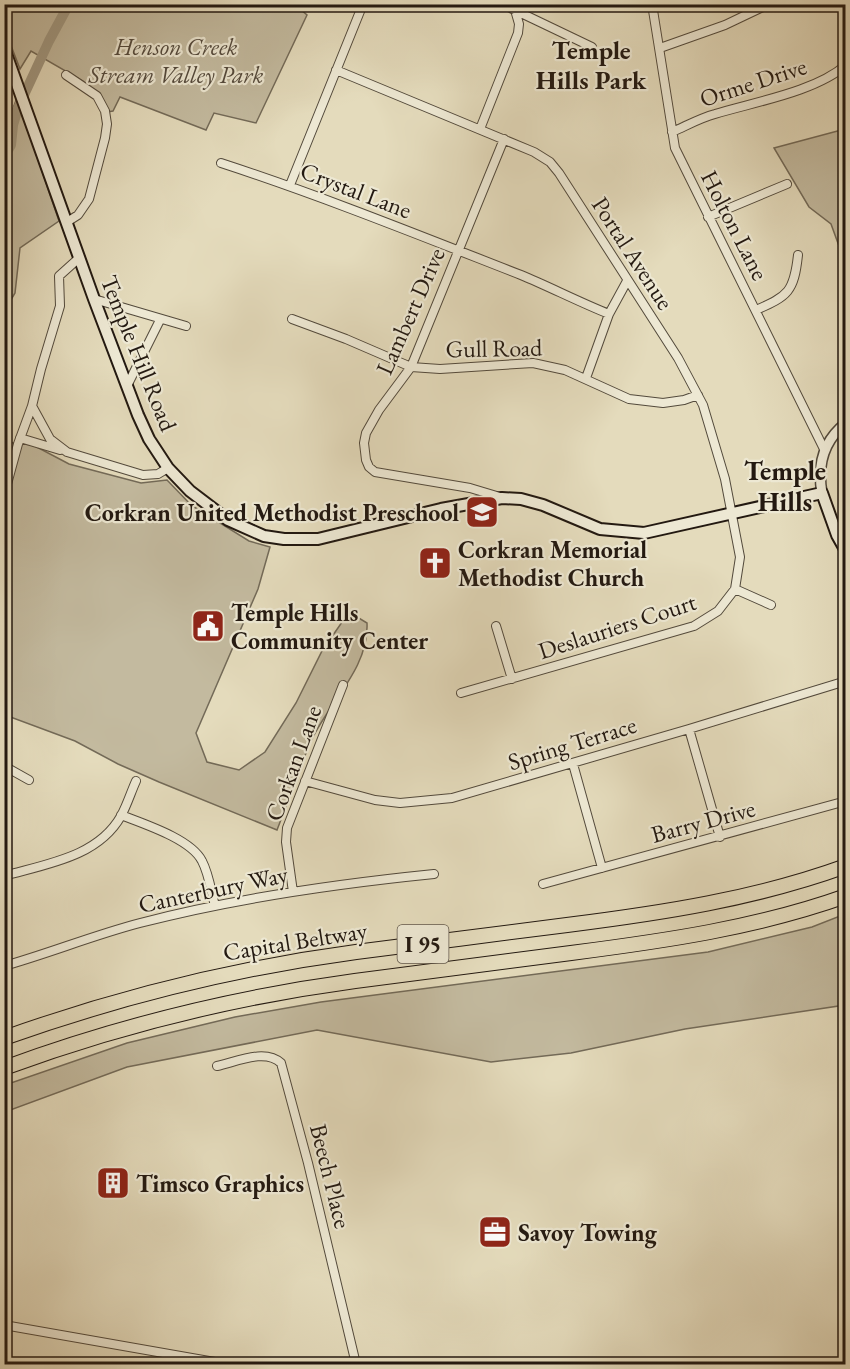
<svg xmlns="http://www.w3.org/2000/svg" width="850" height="1369" viewBox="0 0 850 1369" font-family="'EB Garamond',serif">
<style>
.green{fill:#c3ba9f;stroke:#736a58;stroke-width:1.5}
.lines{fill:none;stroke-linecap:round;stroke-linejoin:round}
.river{stroke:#a29982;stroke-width:10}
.minor-casing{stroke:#534a3c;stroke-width:10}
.tertiary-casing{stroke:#534a3c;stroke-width:12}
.secondary-casing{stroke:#231911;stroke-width:14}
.motorway-casing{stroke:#231911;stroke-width:16}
.minor{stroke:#ede8d3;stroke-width:8}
.tertiary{stroke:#ede8d3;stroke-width:9}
.secondary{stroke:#ede8d3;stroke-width:10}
.motorway{stroke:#e4dbbc;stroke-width:14}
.labels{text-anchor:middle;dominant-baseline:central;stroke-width:4.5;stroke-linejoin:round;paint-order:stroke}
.shield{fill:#ede8d3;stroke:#60574b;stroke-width:1.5}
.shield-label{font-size:22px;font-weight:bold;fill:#231911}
.park-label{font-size:24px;font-style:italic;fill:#53493c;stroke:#ede8d3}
.street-label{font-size:24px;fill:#231911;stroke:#ede8d3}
.poi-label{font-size:24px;font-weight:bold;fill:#231911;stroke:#ede8d3;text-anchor:start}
.neighbourhood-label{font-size:26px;font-weight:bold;fill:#231911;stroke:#ede8d3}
.quarter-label{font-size:27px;font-weight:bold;fill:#231911;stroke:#ede8d3}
</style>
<rect width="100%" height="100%" fill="#e4dbbc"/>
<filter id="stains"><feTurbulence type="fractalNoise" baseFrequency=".00333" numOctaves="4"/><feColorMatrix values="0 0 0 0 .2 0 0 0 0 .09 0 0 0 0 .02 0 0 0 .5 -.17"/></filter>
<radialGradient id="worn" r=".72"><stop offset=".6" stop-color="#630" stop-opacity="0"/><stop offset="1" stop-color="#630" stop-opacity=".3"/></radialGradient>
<path class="green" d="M294 4 307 15 256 123 214 113 206 130 120 97 113 111 107 112 91 89 83 81 31 51 20 69 5 30 4 5Z
M17 98 59 221 20 248 15 293 5 310V129Z
M845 129H846L845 259 843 257 831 224 809 207 774 148Z
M5 442 33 445 69 464 141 483 167 480 191 505 249 541 270 547 258 589 196 733 207 762 239 770 265 752 296 703 322 651 349 612 367 623C369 668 330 701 312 739 299 768 289 800 277 830L159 782 118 764 75 741 5 715Z
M845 914V1005L685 1029 571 1053 491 1062 317 1030 127 1067 5 1112V1085L127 1043 235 1017 321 1002 708 952 812 927Z"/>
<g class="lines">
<path class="river" d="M4 157 11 145 13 125 18 108 49 41 69 4"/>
<defs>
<path id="minor" d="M502 4 592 47
M652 4 675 148 824 449
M660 48 725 25 769 4
M336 70 534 152 550 162 559 173 678 358 703 405 725 479 740 557 735 589 718 611 694 626 461 693
M66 75 97 96 105 111 107 124 105 138 89 199 78 215 67 222
M480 129 518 33 519 24 515 10
M672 132C686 126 700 118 715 114 754 102 815 92 846 65
M221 163C322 196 421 236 521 275 550 287 579 302 609 314
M290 185 363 4
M708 217 787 184
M79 258 59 276 60 306 41 369 32 406 50 439 67 452 143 475 158 474 168 468
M94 299 186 326
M756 310C788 296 794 292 798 255
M292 319 346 339 411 367 440 369 533 363 565 370 629 399 663 403 684 400 698 395
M586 378 609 314 627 281
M127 386 160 320
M20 438 60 450
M4 495 18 444 32 406
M500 497 470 488 375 472 369 467 366 460 364 443 366 433 379 410 411 367 504 139
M735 589 771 605
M496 626 512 679
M689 729 720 837
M573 764 602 868
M4 766 29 780
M305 781 375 800 400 803 452 798 689 729 846 681
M121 815C144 824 191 839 202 861 209 874 211 891 215 906
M4 876C46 864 98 857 121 816 127 805 131 792 136 781
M543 884 846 801
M293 892 286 842 287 828 343 685
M4 966C50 953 94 935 140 923 236 898 335 884 434 874
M217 1066C236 1062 265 1048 281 1063L308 1163 356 1364
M4 1325 226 1364"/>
<path id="tertiary" d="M822 493C817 465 823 441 846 423"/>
<path id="secondary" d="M4 48 94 299 138 415 149 439 168 468 190 491 228 520 264 536 284 539H318L441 509 502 498 521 499 543 505 600 529 644 533 822 493 837 535 846 551"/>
<path id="motorway" d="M4 1038C119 997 236 968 356 952 426 943 497 934 567 925 662 913 755 899 846 866
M4 1068C118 1026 236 997 355 981 427 971 499 962 571 953 664 941 756 928 846 896"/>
</defs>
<use href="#minor" class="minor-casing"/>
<use href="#tertiary" class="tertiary-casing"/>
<use href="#secondary" class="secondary-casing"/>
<use href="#motorway" class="motorway-casing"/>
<use href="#minor" class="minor"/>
<use href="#tertiary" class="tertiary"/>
<use href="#secondary" class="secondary"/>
<use href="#motorway" class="motorway"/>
</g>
<defs>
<symbol id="school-square" viewBox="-11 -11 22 22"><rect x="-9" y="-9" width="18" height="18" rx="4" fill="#8f2418" stroke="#ede8d3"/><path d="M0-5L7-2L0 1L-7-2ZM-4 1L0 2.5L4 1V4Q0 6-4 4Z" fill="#fff"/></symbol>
<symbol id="church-square" viewBox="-11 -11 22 22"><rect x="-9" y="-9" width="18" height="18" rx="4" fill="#8f2418" stroke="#ede8d3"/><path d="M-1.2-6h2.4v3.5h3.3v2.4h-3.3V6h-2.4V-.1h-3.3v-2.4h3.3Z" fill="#fff"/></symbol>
<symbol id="civic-square" viewBox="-11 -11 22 22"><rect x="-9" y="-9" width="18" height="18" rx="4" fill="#8f2418" stroke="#ede8d3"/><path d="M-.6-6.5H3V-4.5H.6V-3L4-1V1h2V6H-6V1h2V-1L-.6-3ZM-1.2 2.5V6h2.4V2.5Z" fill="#fff"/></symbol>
<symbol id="building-square" viewBox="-11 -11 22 22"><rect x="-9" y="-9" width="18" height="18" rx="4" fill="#8f2418" stroke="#ede8d3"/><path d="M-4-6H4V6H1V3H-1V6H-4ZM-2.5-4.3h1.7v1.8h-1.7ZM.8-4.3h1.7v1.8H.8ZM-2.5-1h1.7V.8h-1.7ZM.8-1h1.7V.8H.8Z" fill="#fff"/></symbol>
<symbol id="office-square" viewBox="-11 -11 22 22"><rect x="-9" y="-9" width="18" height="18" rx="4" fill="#8f2418" stroke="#ede8d3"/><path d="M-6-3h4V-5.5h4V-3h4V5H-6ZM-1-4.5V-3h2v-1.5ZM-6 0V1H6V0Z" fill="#fff"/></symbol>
</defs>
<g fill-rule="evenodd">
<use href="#school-square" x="463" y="493" width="38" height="38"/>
<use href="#church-square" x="416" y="544" width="38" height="38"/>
<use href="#civic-square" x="189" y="607" width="38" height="38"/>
<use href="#building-square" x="94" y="1164" width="38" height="38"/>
<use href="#office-square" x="476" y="1213" width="38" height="38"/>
</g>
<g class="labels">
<rect class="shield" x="397.5" y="925" width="51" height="38" rx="4.5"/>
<g class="shield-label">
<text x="423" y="944">I 95</text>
</g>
<g class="park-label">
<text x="176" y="46">Henson Creek<tspan x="176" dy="28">Stream Valley Park</tspan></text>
</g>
<g class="street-label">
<text transform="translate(753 82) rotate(-18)">Orme Drive</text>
<text transform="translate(356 190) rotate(21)">Crystal Lane</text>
<text transform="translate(735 225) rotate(63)">Holton Lane</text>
<text transform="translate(633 253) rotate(57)">Portal Avenue</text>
<text transform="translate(410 311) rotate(-66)">Lambert Drive</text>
<text transform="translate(494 348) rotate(-1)">Gull Road</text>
<text transform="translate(139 353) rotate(68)">Temple Hill Road</text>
<text transform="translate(617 626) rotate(-18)">Deslauriers Court</text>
<text transform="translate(572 743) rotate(-17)">Spring Terrace</text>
<text transform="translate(293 763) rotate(-70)">Corkan Lane</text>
<text transform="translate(703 821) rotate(-15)">Barry Drive</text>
<text transform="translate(213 889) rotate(-12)">Canterbury Way</text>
<text transform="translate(295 941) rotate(-9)">Capital Beltway</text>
<text transform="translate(331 1176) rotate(76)">Beech Place</text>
</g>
<g class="poi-label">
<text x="459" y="512" text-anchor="end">Corkran United Methodist Preschool</text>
<text x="458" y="549">Corkran Memorial<tspan x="458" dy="28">Methodist Church</tspan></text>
<text x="231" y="612">Temple Hills<tspan x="231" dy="28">Community Center</tspan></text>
<text x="136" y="1183">Timsco Graphics</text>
<text x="518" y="1232">Savoy Towing</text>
</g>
<g class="neighbourhood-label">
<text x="591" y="50">Temple<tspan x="591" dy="30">Hills Park</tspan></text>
</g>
<g class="quarter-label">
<text x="785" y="470">Temple<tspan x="785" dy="31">Hills</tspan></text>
</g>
</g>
<rect width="850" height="1369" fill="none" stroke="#e4dbbc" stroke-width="24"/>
<rect x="6" y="6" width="838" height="1357" fill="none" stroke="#231911" stroke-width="3"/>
<rect x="12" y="12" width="826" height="1345" fill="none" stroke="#231911" stroke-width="1.5"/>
<rect width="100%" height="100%" filter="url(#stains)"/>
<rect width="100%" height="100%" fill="url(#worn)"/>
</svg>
